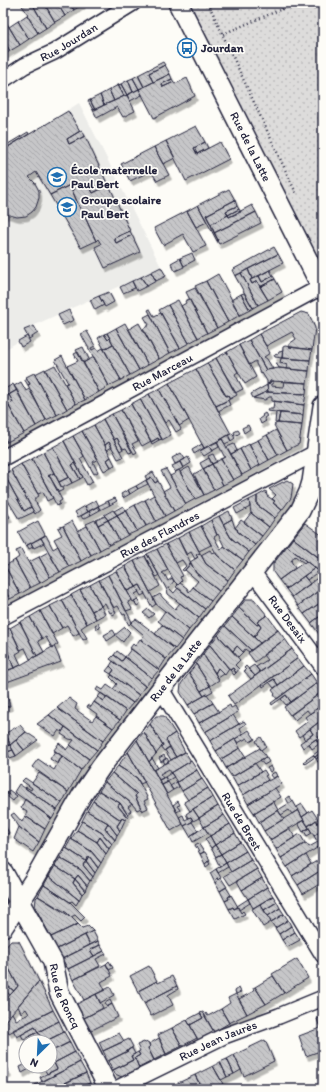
<svg xmlns="http://www.w3.org/2000/svg" width="326" height="1092" viewBox="0 0 326 1092" font-family="Itim,sans-serif">
<style>
.built{fill:#ecece9}
.green{fill:url(#green-dots);stroke:#807f8b}
.building{fill:url(#building-back-hatch);stroke:#22223b;filter:url(#shadow)}
.lines{fill:none;stroke-linecap:round;stroke-linejoin:round}
.minor-casing{stroke:#22223b;stroke-width:18}
.tertiary-casing{stroke:#22223b;stroke-width:22}
.path{stroke:#22223b;stroke-width:2.5;stroke-dasharray:1 3;stroke-linecap:butt}
.minor{stroke:#fdfcf7;stroke-width:15}
.tertiary{stroke:#fdfcf7;stroke-width:19}
.labels{text-anchor:middle;dominant-baseline:central;stroke-width:3.5;stroke-linejoin:round;paint-order:stroke}
.street-label{font-size:12px;fill:#22223b;stroke:#fdfcf7}
.poi-label{font-size:12px;font-weight:bold;fill:#22223b;stroke:#fdfcf7;text-anchor:start}
</style>
<defs>
<pattern id="green-dots" width="8" height="8" patternUnits="userSpaceOnUse"><rect width="8" height="8" fill="#dddcdb"/><path d="M2 2h.1M6 6h.1" fill="none" stroke="#bdbcbd" stroke-width="1.8" stroke-linecap="round"/></pattern>
<pattern id="building-back-hatch" width="6" height="6" patternUnits="userSpaceOnUse"><rect width="6" height="6" fill="#c6c6c8"/><path d="M-1 5l2 2M0 0l6 6M5-1l2 2" fill="none" stroke="#aaaaad"/></pattern>
<filter id="shadow"><feDropShadow dx="2.5" dy="4.5" stdDeviation="0" flood-color="#0004"/></filter>
</defs>
<rect width="100%" height="100%" fill="#fdfcf7"/>
<filter id="ink" filterUnits="userSpaceOnUse"><feTurbulence type="fractalNoise" baseFrequency=".025" numOctaves="2"/><feDisplacementMap in="SourceGraphic" scale="8" xChannelSelector="R" yChannelSelector="G"/><feConvolveMatrix kernelMatrix="1 2 1 2 8 2 1 2 1" color-interpolation-filters="sRGB"/></filter>
<g filter="url(#ink)">
<path class="built" d="M79 103 161 267 24 330 27 336 3 351V147L28 132 29 134Z"/>
<path class="green" d="M186 3H323V272Z"/>
<path class="building" d="M20 3H32L46 28 38 33 27 15 28 14Z
M32 3H44L55 22 46 28Z
M44 3H57L65 16 55 22Z
M57 3H69L74 10 65 16Z
M69 3H82L83 4 74 10Z
M27 15 38 33 29 39 18 21Z
M3 17 20 45 10 51 3 39V30L6 28 3 24Z
M18 21 29 39 20 45 9 27Z
M3 39 10 51 3 56Z
M163 62 165 65 149 73 153 82 144 87 138 75Z
M165 65 170 74 153 82 149 73Z
M170 74 172 79 162 84 163 87 174 82 175 84 187 78 195 96 154 118 139 89Z
M138 75 144 87 139 89 133 78Z
M133 78 139 89 133 92 128 80Z
M172 79 174 82 163 87 162 84Z
M128 80 133 92 127 95 121 84Z
M121 84 127 95 124 96 118 85Z
M118 85 124 96 114 101 109 90Z
M139 89 142 95 130 101 127 95Z
M109 90 114 101 104 105 100 95Z
M100 95 104 105 95 110 90 100Z
M127 95 135 111 123 117 117 107 97 118 93 110Z
M90 100 95 110H93L88 101Z
M68 111 80 131 67 139 69 144 85 136 106 181 91 189 93 193 109 185 130 231 114 238 116 243 132 235 140 252 105 268 95 247 101 244 98 239 96 241 85 217 87 216 85 211 82 213 72 190 74 189 72 184 50 195 36 172 29 177 35 183 39 191V198L36 207 32 212 26 216 17 217 6 214 3 216V150Z
M196 126 205 142 194 148 197 154 220 142 229 159 186 181 166 141Z
M82 130 85 136 69 144 67 139Z
M28 132 29 134 3 150V147Z
M166 141 175 158 163 164 154 147Z
M205 142 208 148 197 154 194 148Z
M154 147 169 175 157 181 151 171 130 181 121 164Z
M106 181 109 185 93 193 91 189Z
M72 184 74 189 72 190 82 213 85 211 87 216 85 217 96 241 81 248 50 195Z
M229 189 235 200 206 215 218 240 217 241 198 205Z
M235 200 237 206 226 211 228 215 211 224 206 215Z
M198 205 207 222 196 227 187 211Z
M252 205 256 212 214 233 211 224 228 215 229 217Z
M237 206 239 209 228 215 226 211Z
M239 209 241 212 229 217 228 215Z
M187 211 206 246 193 252 183 234 163 245 154 228Z
M256 212 261 223 219 244 217 241 218 240 214 233Z
M130 231 132 235 116 243 114 238Z
M274 247 278 254 235 276 232 270Z
M192 253 195 260 184 266 180 258Z
M278 254 283 263 252 279 248 269Z
M180 258 184 267 175 271 171 263Z
M161 267 166 276 156 281 151 272Z
M248 269 252 279 250 280 252 284 257 281 268 300 258 305 241 273Z
M270 270 273 276 262 282 259 276Z
M151 272 156 281 147 286 141 277Z
M241 273 258 305 253 308 235 276Z
M218 274 240 315 228 322 206 281Z
M259 276 262 282 273 276 275 279 260 287 257 281 252 284 250 280Z
M141 277 147 286 137 291 132 281Z
M275 279 282 292 268 300 260 287Z
M132 281 135 288 123 293 120 287Z
M206 281 228 322 217 328 195 286Z
M195 288 217 328 207 333 186 292Z
M109 292 114 302 105 307 99 296Z
M244 293 253 308 250 310 241 294Z
M241 294 250 310 240 315 231 300Z
M99 296 104 305 95 310 90 300Z
M189 299 207 333 198 338 181 306 186 303 185 301Z
M178 300 198 338 189 343 168 305Z
M168 305 189 343 180 348 159 310Z
M150 309 154 316 161 313 180 348 170 353 148 310Z
M69 310 74 320 63 325 58 315Z
M301 312 309 314 315 328 312 350 289 347V344L296 339 292 332 266 346 259 334Z
M150 314 170 353 159 359 143 329 149 325 144 317Z
M125 323 148 365 139 370 116 328Z
M139 323 159 359 148 365 129 329Z
M34 326 38 333 29 339 24 330Z
M116 328 139 370 130 375 107 333Z
M87 331 95 346 91 348 92 350 96 348 98 351 103 348 121 380 109 386 81 334Z
M107 333 110 338 108 340 104 334Z
M104 334 108 340 110 338 113 344 104 349 98 338Z
M259 334 270 353 264 357 267 359 273 369 266 370 249 340Z
M27 336 30 342 21 347 18 341Z
M249 340 266 370 261 374 256 364V361L249 365 239 345Z
M113 344 130 375 121 380 104 349Z
M239 345 256 377 245 384 227 352Z
M285 346 312 350 310 360 282 358 283 347Z
M83 347 89 359 83 363 76 350Z
M283 351 282 358 275 357 274 355 278 354 279 352Z
M78 352 99 392 85 400 67 366 78 361 74 354Z
M227 352 238 372 235 374 243 389 235 393 216 358Z
M62 356 85 400 76 404 65 384 68 383 55 360Z
M94 357 109 386 99 392 83 363Z
M216 358 237 395 230 399 228 395 226 396 207 363Z
M281 358 310 360 309 371 287 369V363L285 364 280 363Z
M207 363 226 396 228 395 230 399 216 406 196 369Z
M276 363 285 364 287 363V369L279 368Z
M55 365 76 404 67 409 45 370Z
M279 368 309 371 307 383 270 381V383L267 384V381L262 373 266 370Z
M45 369 67 409 57 415 35 374Z
M196 369 231 434 204 448 169 383Z
M34 373 57 415 46 420 28 385 30 384 26 377Z
M26 377 30 384 28 385 24 379Z
M270 381H273V384H271V386L283 387 284 381 307 383 306 394 268 392 267 384 270 383Z
M21 382 26 391 29 389 46 420 36 426 14 386Z
M169 383 189 420 179 426 159 389Z
M13 384 17 390 4 397 3 395V390Z
M267 385 268 392H266L253 398 251 394Z
M159 389 181 429 176 432 169 420 165 423 149 394Z
M17 390 36 426 24 433 8 405 13 402 9 395Z
M266 392 306 394 304 405 272 401V397H269L265 400 253 398Z
M149 394 171 435 162 440 140 399Z
M3 395 24 433 7 442 3 435Z
M9 395 13 402 8 405 4 397Z
M140 399 162 439 159 440 158 438 151 442 131 404Z
M228 400 230 405 218 411 216 406Z
M274 401 304 405 303 415 267 411 268 409H273Z
M131 404 151 441 142 446 121 410Z
M121 410 138 441 132 444 137 452 134 454 112 414Z
M276 412 280 413 278 423H275Z
M265 413 267 416 264 418 266 421 261 424 259 419 263 416 262 415Z
M280 413 303 415 302 425 278 423Z
M112 414 132 452 129 453 126 448 123 449 117 438 114 440 103 419Z
M103 419 123 457 118 459 109 442 105 445 94 425Z
M277 423 302 425 299 444 287 450 274 425Z
M94 425 111 457 107 460 111 467 104 471 82 431Z
M248 425 250 429 244 433 242 428Z
M238 430 240 433 235 436 234 432Z
M276 430 287 450 278 455 267 435Z
M82 431 98 459 93 462 98 472 94 474 73 436Z
M232 433 235 438 231 441 228 435Z
M3 435 7 442 3 444Z
M228 435 231 441 225 444 222 439Z
M267 435 278 455 269 460 258 440Z
M73 436 84 456 80 459 93 482 87 485 64 441Z
M117 438 123 449 120 451 114 440Z
M158 438 159 440 152 444 151 442Z
M222 439 242 475 233 480 221 459 226 457 224 456 217 442Z
M258 440 269 460 260 465 249 444Z
M64 441 75 463 72 465 80 479 72 483 53 447Z
M109 442 112 447 107 450 105 445Z
M217 442 219 447 212 451 209 446Z
M202 444 204 448 194 454 192 450Z
M234 444 237 451 231 454 227 447Z
M249 444 260 465 251 470 240 449Z
M209 446 212 451 204 456 200 451Z
M53 447 69 477 59 482 43 452Z
M240 449 251 470 242 475 231 454Z
M43 452 54 473 48 476 50 477 62 500 59 502 60 504 57 506 32 459Z
M181 453 185 459 175 464 172 458Z
M213 454 217 462 212 464 208 456Z
M111 457 115 465 111 467 107 460Z
M188 457 191 463 183 468 180 462Z
M209 458 212 464 203 469 200 463Z
M32 459 53 498 47 501 43 492 38 494 21 464Z
M221 459 233 480 223 485 212 464Z
M180 462 183 468 175 472 172 466Z
M75 463 83 477 80 479 72 465Z
M21 464 39 496 34 499 40 510 35 514 11 470Z
M212 464 223 485 214 490 203 469Z
M189 467 204 495 195 499 180 472Z
M166 469 186 504 174 511 163 491 170 487 161 471Z
M203 469 214 490 204 495 194 474Z
M11 470 31 507 24 511 4 474Z
M179 470 195 499 186 504 170 476 176 473 175 472Z
M153 472 158 481 155 483 151 477 147 480 145 476Z
M54 473 63 490 59 492 50 477 48 476Z
M3 474H4L24 511 31 507 34 512 19 519 7 499 3 501Z
M69 477 72 483 62 488 59 482Z
M151 477 155 483 158 481 174 511 165 516 146 480Z
M146 480 148 484 138 489 136 486Z
M287 480 293 484 291 498 282 510 273 503 275 501 272 499 276 495 269 489Z
M136 486 138 489 130 494 128 490Z
M128 490 130 494 123 498 121 494Z
M266 491 267 496 275 501 273 503 282 510 275 518 257 505V496Z
M154 495 165 516 156 521 145 500Z
M257 496V505L275 518 269 527 251 513 249 500Z
M115 498 117 501 110 505 108 501Z
M96 500 99 506 88 512 85 506Z
M145 500 156 521 146 526 135 505Z
M249 500 250 507 237 514 234 508Z
M108 501 110 505 100 510 98 506Z
M3 505 10 517 3 521Z
M135 505 146 526 137 531 126 510Z
M85 506 88 512 78 517 75 512Z
M98 506 100 510 91 515 89 511Z
M123 506 126 510 117 515 114 511Z
M113 510 117 515 108 520 104 515Z
M126 510 137 531 128 535 117 515Z
M89 511 91 515 83 519 81 516Z
M229 511 232 519 223 524 219 516Z
M251 513 269 527 262 536 244 522Z
M117 515 128 535 119 540 108 520Z
M105 516 108 520 98 525 96 520Z
M219 516 231 538 249 552 243 560 224 546 218 534 217 535 211 520Z
M232 519 235 528 238 530 237 531 255 545 249 552 231 538 223 524Z
M95 520 109 545 100 550 86 524Z
M108 520 119 540 109 545 98 525Z
M211 520 217 535 214 537 221 550 224 546 243 560 235 570 217 555 201 526Z
M241 520 262 536 255 545 237 531 238 530 235 528Z
M38 521 45 535 26 546 18 532Z
M72 521 91 555 81 561 63 526Z
M305 523 323 536V556L321 559 293 538Z
M63 526 81 561 69 567 54 539 62 535 58 528Z
M87 526 100 550 91 555 77 531Z
M201 526 211 545 199 551 189 532Z
M189 532 200 553 196 555 198 557 195 559 191 552 186 555 178 538Z
M46 535 53 549 58 546 69 567 60 572 41 538Z
M41 538 44 543 34 548 31 543Z
M178 538 191 563 184 571 182 570 186 566 182 560 176 563 166 544Z
M293 538 323 561V570L321 573 287 546Z
M31 543 33 547 29 549 27 545Z
M166 544 183 576 180 577 182 581 178 585 174 581 157 549Z
M287 546 306 561 304 563 295 556 291 561 295 568 279 580 273 572V564Z
M21 549 40 583 30 588 15 560 19 557 16 551Z
M157 549 168 570 162 573 165 575 168 581 172 578 174 581 167 590 147 554Z
M210 550 212 553 215 552 217 555 235 570 228 580 206 564 201 555Z
M48 552 60 572 50 577 39 557Z
M200 553 206 564 228 580 219 591 196 573 190 562 198 557 196 555Z
M147 554 159 575 156 577 145 556Z
M145 556 160 586 150 592 134 561Z
M39 557 50 577 40 583 29 562Z
M15 560 30 588 20 594 5 566Z
M134 561 156 604 152 607 140 585 136 587 125 566Z
M306 561 315 568 286 589 279 580 303 563H304Z
M3 562 20 594 10 599 3 587Z
M191 563 196 573 219 591 211 601 193 587 198 581 185 570Z
M125 566 136 587 127 591 116 571Z
M315 568 319 571 307 580 304 576Z
M116 571 132 600 128 602 132 609 126 611 108 575Z
M108 575 132 622 129 625 126 620V617L125 614 123 615 118 606 114 608 99 580Z
M304 576 310 584 292 597 286 589Z
M320 576 322 578 323 576V584L321 589 298 606 292 597Z
M99 580 116 613 113 615 112 612 110 613 105 603 101 606 90 585Z
M180 583 187 588 189 592 193 587 211 601 205 609 176 587Z
M90 585 101 606 92 611 80 590Z
M140 585 145 594 141 596 136 587Z
M3 587 10 599 3 603Z
M136 587 139 592 135 594 138 599 133 602 127 591Z
M169 588 174 593 178 588 205 609 199 618 168 594 167 590Z
M321 589 323 592V601L304 614 298 606Z
M80 590 96 619 87 624 71 595Z
M160 594 163 598 175 609 180 603 199 618 189 630 156 604 153 598Z
M71 595 87 624 81 628 87 638 83 640 62 600Z
M138 599 140 604 137 606 134 601Z
M246 599H254L267 615 257 622 259 624 257 625 239 608Z
M62 600 79 633 73 636 67 625 62 628 50 606Z
M323 601V614L311 623 304 614Z
M50 606 62 628 52 634 40 611Z
M101 606 105 614 96 619 92 611Z
M239 608 257 625 259 624 261 627 254 637 232 617Z
M148 609 154 614 149 618 143 613Z
M40 611 58 644 52 648 46 637 42 639 30 617Z
M165 611 189 630 182 640 158 621Z
M323 614V638H322L311 623Z
M267 615 278 630 260 643 254 637 261 627 257 622Z
M30 617 42 639 38 641 44 652 37 656 20 622Z
M232 617 260 643 251 650 225 626Z
M136 619 175 649 166 659 141 640 144 635 130 623Z
M20 622 37 656 30 659 25 648 20 650 10 628Z
M98 623 100 628 97 629 95 625Z
M162 625 182 640 175 649 155 634Z
M225 626 251 650 249 652 245 649 243 652 237 646 233 651 218 635Z
M125 627 130 632 123 642 115 635Z
M10 628 21 651 16 654 21 665 14 668 3 640V631Z
M113 630 116 635 107 641 104 635Z
M278 630 285 639 255 662 248 653Z
M218 635 240 660 235 665 239 669 236 673 233 668 230 670 210 645Z
M140 639 166 659 159 670 130 648 133 644 135 646Z
M285 639 292 649 260 672 256 667 267 660 263 655Z
M3 640 14 668 3 672Z
M210 645 229 669 225 675 218 668 215 673 203 654Z
M54 646 61 662 4 683 10 706 3 708V672L17 667Z
M237 646 243 652 238 657 233 651Z
M131 649 159 670 152 678 125 657Z
M292 649 298 658 234 705 228 696Z
M117 651 125 657 122 661 114 655Z
M203 654 219 680 210 686 196 664Z
M114 655 122 661 125 657 152 678 145 686 110 659Z
M298 658 304 666 278 685 274 679 263 687 262 685Z
M113 661 145 686 139 695 111 674 114 670 110 666Z
M196 664 210 686 201 691 189 673Z
M254 665 260 672 255 676 248 669Z
M110 666 114 670 111 674 106 671Z
M246 666 255 676 251 679 244 671 246 670 244 668Z
M304 666 311 674 277 699 274 695 275 694 272 690Z
M218 668 224 674 218 678 215 673Z
M233 668 236 673 234 675 230 670Z
M189 673 204 696 188 705 180 692 181 684Z
M311 674 317 683 291 702 286 695 272 705 271 703Z
M112 675 139 695 133 703 113 689 117 684 110 677Z
M274 679 278 685 274 688 269 682Z
M317 683 323 691 290 715 284 707Z
M107 685 133 703 126 711 96 690 98 687 103 690Z
M210 686 213 691 204 696 201 691Z
M323 691V704L310 714 307 710 295 720 291 715Z
M101 693 107 697 104 701 98 697Z
M207 694 213 703 194 714 188 705Z
M286 695 291 702 286 705 281 699Z
M98 697 104 701 107 697 126 711 120 720 94 702Z
M69 698 77 704 75 709 92 721 96 716 113 728 103 741 57 708Z
M94 702 120 720 113 728 96 716 97 714 87 707 88 705 91 707Z
M213 703 219 712 199 723 194 714Z
M323 704V719L299 737 295 731 308 721 305 717Z
M230 705 231 708 235 706 238 712 205 732 199 723Z
M57 708 103 741 97 750 49 715Z
M49 715 65 727 62 732 59 730 55 736 37 724Z
M233 715 239 724 210 741 205 732Z
M156 716H164L175 733 169 737 166 740 170 747 164 751 161 747 163 745 150 724Z
M323 719V734L303 748 300 743 313 734 310 729Z
M244 721 246 724 240 728 243 734 216 751 210 741Z
M150 724 163 745 156 754 144 732Z
M20 725 26 732 10 745 6 733Z
M65 727 97 750 89 759 70 745 74 740 69 739 61 734Z
M310 729 313 734 305 740 302 735Z
M249 730 255 739 250 742 247 738 238 743 235 739Z
M26 732 38 740 24 750 16 740Z
M144 732 156 754 149 762 137 740Z
M6 733 10 745 3 746V734Z
M175 733 185 752 176 757 166 740 169 737Z
M323 734V747H322L316 739Z
M261 737 266 746 261 750 256 741Z
M235 739 240 748 221 759 216 751Z
M316 739 319 744 312 749 309 744Z
M16 740 24 750 16 756 10 745Z
M137 740 183 824 171 831 128 752Z
M59 743 65 748 66 750 70 745 89 759 81 770 54 750Z
M10 745 13 750 7 752 4 746Z
M169 747 176 757 171 760 165 750Z
M240 748 246 757 226 768 221 759Z
M260 748 266 757 232 777 226 768Z
M13 750 16 756 10 758 7 752Z
M320 750 322 752 315 757 313 755Z
M55 751 62 756 58 764 50 759Z
M323 751V754L316 759 315 757Z
M128 752 145 782 140 784 137 778 118 766Z
M185 752 191 761 171 773 169 769 160 774 163 778 159 780 154 770Z
M323 754V758L318 762 316 759Z
M164 755 166 759 161 762 159 758Z
M313 755 315 757 305 764 303 762Z
M62 756 81 770 68 792 32 767 38 759 54 770Z
M266 757 269 762 264 765 260 760Z
M152 758 158 768 154 770 149 762Z
M167 758 169 762 165 764 163 760Z
M191 761 197 770 177 782 171 773Z
M255 763 261 772 237 786 232 777Z
M118 766 137 778 148 799 144 801 148 808 142 811 135 796 137 794 112 773Z
M271 766 273 770 270 772 267 768Z
M197 770 202 779 182 791 177 782Z
M264 770 267 775 265 776 268 780 243 795 237 786Z
M275 772 277 776 273 779 270 775Z
M39 773 68 792 62 803 32 783Z
M112 773 137 794 135 796 141 808 137 810 132 804 105 782Z
M171 773 174 777 167 781 165 777Z
M277 776 282 784 248 804 243 795 268 780V781Z
M165 777 168 782 162 785 159 780Z
M25 778 62 803 57 810 25 788 26 787 31 790 32 788 22 781Z
M202 779 208 788 188 800 182 791Z
M105 782 132 804 128 807 131 811 127 814 120 803 99 791Z
M168 782 173 790 167 794 162 785Z
M177 782 179 787 173 790 170 786Z
M19 784 57 810 52 819 14 792Z
M208 788 213 797 190 811 184 802Z
M275 788 281 797 254 813 248 804Z
M9 790 17 796 13 801 8 797 9 795 7 794Z
M99 791 120 803 118 806 127 817 125 820 122 818 121 820 93 801Z
M289 796 293 801 289 804 286 798Z
M213 797 218 806 199 818 193 809Z
M25 799 51 818 45 829 25 816 27 812 21 808Z
M93 801 121 820 117 826 120 831 117 835 108 823 87 811Z
M178 801 180 805 177 806 180 810 177 812 173 805Z
M273 801 278 810 259 822 254 813Z
M293 801 298 810 292 814 289 810 281 815 278 810Z
M120 803 128 815 127 817 118 806Z
M302 804 308 813 302 817 297 807Z
M218 806 224 815 204 827 199 818Z
M193 809 199 818 193 821 191 817 188 818 186 814Z
M278 810 284 819 264 831 259 822Z
M298 810 304 820 270 840 264 831Z
M312 810 318 819 308 826 302 817Z
M87 811 108 823 105 828 115 840 112 844 102 833 82 821Z
M14 813 22 822 25 816 45 829 39 842 20 828 11 815Z
M183 815 185 820 191 817 193 821 184 826 179 817Z
M224 815 230 824 210 836 204 827Z
M122 818 125 820 120 831 117 826Z
M304 820 309 828 303 832 298 823Z
M316 820 322 830 314 836 308 826Z
M82 821 102 833 112 844 109 849 100 837 97 842 77 830Z
M3 822 9 833 3 836Z
M192 822 198 831 190 836 184 826Z
M108 823 117 835 115 840 105 828Z
M230 824 235 833 215 845 210 836Z
M19 827 39 842 33 852 14 839Z
M204 827 208 833 193 842 190 836Z
M289 828 295 837 276 849 270 840Z
M309 828 312 833 307 836 304 831Z
M77 830 97 842 106 854 101 863 91 851 71 839Z
M322 830 323 843 320 846 314 836Z
M235 833 240 842 221 854 215 845Z
M300 834 305 843 281 858 276 849Z
M210 836 215 845 211 848 205 839Z
M100 837 109 849 106 854 97 842Z
M71 839 91 851 101 863 98 868 89 856 86 861 66 848Z
M240 842 246 851 226 863 221 854Z
M318 842 320 846 287 867 281 858 306 843 309 847Z
M198 843 204 852 200 854 195 845Z
M215 845 221 854 216 857 211 848Z
M320 846 323 851V857L317 848Z
M66 848 86 861 83 865 93 877 90 881 81 870 60 858Z
M246 851 251 860 231 872 226 863Z
M204 852H205L210 860 205 864 200 854Z
M221 854 226 863 220 867 215 857Z
M306 855 311 864 292 876 287 867Z
M89 856 98 868 95 873 86 861Z
M60 858 81 870 90 881 87 886 78 875 75 879 55 866Z
M320 859 323 864V869L298 885 292 876Z
M251 860 257 869 230 885 224 876Z
M86 861 95 873 93 877 83 865Z
M208 861 210 864 206 867 205 864Z
M226 863 228 867 218 873 216 869Z
M55 866 75 879 73 883 82 894 79 900 49 876Z
M216 869 221 878 219 880 218 878 216 879 217 882 215 883 210 873Z
M257 869 262 878 242 890 237 881Z
M323 869V882L303 894 298 885Z
M78 875 87 886 85 891 75 879Z
M49 876 79 900 76 905 72 901 70 902 44 885Z
M218 878 219 880 221 878 227 887 220 891 215 883 217 882 216 879Z
M262 878 267 887 248 899 242 890Z
M75 879 85 891 82 894 73 883Z
M44 885 70 902 85 917 81 921 75 915 71 917 38 896Z
M226 887 231 895 228 897 229 899 225 901 220 891Z
M267 887 273 896 253 908 248 899Z
M3 890 6 895V902L3 905Z
M231 895 238 907 234 909 233 907 229 909 225 901 229 899 228 897Z
M38 896 67 913 78 924 51 937 35 907 36 898Z
M273 896 277 902 264 910 260 904Z
M248 899 250 903 239 910 237 906Z
M277 902 280 908 268 916 264 910Z
M260 904 271 922 263 927 252 909Z
M233 907 234 909 238 907 241 913 243 911 245 914 235 919 229 909Z
M280 908 284 914 271 922 268 916Z
M284 914 288 920 275 928 271 922Z
M288 920 291 926 279 934 275 928Z
M78 924 82 928 88 926 93 931 57 949 51 937Z
M291 926 295 932 282 940 279 934Z
M93 931 98 941 90 945 85 935Z
M295 932 300 940 287 947 282 940Z
M85 935 90 945 62 959 57 949Z
M11 941H19L39 981 6 1020 3 1018V1003L18 986 3 957V950Z
M98 941 100 945 90 950 94 956 68 969 62 959Z
M100 945 104 951 94 956 90 950Z
M104 951 106 954 96 959 100 966 73 980 68 969Z
M3 957 18 986 14 991 3 982Z
M297 959 308 978 284 993 272 974Z
M109 961 113 968 109 970 106 964Z
M106 964 112 976 101 982 105 990 84 1000 73 980Z
M149 966 157 981 138 991 130 976Z
M172 976 177 986 144 1003 138 991 157 981 158 983Z
M273 976 284 993 266 1004 255 987Z
M39 981 53 1010 9 1033 4 1022 12 1013 16 1020 29 1014 26 1009 21 1013 18 1006Z
M3 982 14 991 10 995 3 989Z
M177 986 178 989 168 995 173 1005 151 1016 144 1003Z
M110 987 114 995 100 1003 96 994Z
M255 987 266 1004 247 1014 239 999 254 991 253 988Z
M239 988 241 992 236 994 235 991Z
M96 994 103 1008 82 1019 75 1005Z
M236 994 247 1014 229 1023 221 1009 230 1003 228 998Z
M110 1000 112 1004 107 1007 105 1003Z
M112 1004 118 1017 88 1032 82 1019Z
M221 1009 229 1023 214 1032 204 1015 206 1013 208 1016Z
M53 1010 59 1021 38 1032 35 1027 17 1037 13 1030Z
M203 1012 214 1032 198 1040 190 1025 203 1018 200 1013Z
M200 1013 203 1018 190 1025 187 1020Z
M323 1016V1050L306 1056 299 1036 320 1028 317 1019Z
M187 1020 197 1038 182 1046 172 1028Z
M59 1021 64 1032 44 1042H36L42 1039 38 1032Z
M35 1027 38 1032 24 1040 21 1035Z
M172 1028 182 1046 166 1054 160 1041H161L158 1035Z
M38 1032 42 1039 36 1042H34L30 1036Z
M64 1032 70 1042 50 1052V1042H44Z
M119 1033 124 1041 103 1051 99 1042Z
M159 1038 166 1054 154 1060 148 1048 150 1046 149 1044Z
M129 1039 133 1047 128 1050V1051L108 1061 103 1051Z
M265 1040 274 1061 244 1076 234 1055Z
M70 1042 75 1052 50 1065V1052Z
M144 1042 145 1043 148 1042 150 1046 148 1048 154 1060 139 1068 135 1058 140 1055 138 1052 140 1051 137 1045Z
M132 1048 135 1054 131 1056 133 1060 113 1070 108 1061 128 1051V1050Z
M75 1052 80 1062 42 1082 40 1077 57 1069 54 1063Z
M138 1052 140 1055 135 1058 139 1068 122 1077 115 1074 113 1070 133 1060 131 1056Z
M234 1055 241 1070 234 1074 227 1059Z
M227 1059 234 1074 227 1077 220 1062Z
M80 1062 86 1073 54 1089H36L35 1085Z
M220 1062 227 1077 221 1080 213 1066Z
M4 1063 9 1073 5 1075 3 1072V1064Z
M54 1063 57 1069 47 1074 44 1068 50 1066V1065Z
M26 1064V1066H35L22 1073 20 1067Z
M37 1066H47L39 1070Z
M213 1066 223 1084 214 1089H202L195 1075Z
M86 1073 90 1083 77 1089H60L58 1086Z
M195 1075 202 1089H180L178 1083Z
M90 1083 93 1089H77Z
M178 1083 180 1089H166Z"/>
<g class="lines">
<defs>
<g id="minor">
<path id="s1" d="M3 80 24 66 54 52 133 3"/>
<path id="s2" d="M3 458 321 287"/>
<path id="s3" d="M252 571 323 667"/>
<path id="s4" d="M3 617 317 452"/>
<path id="s5" d="M161 689 323 955"/>
<path id="s6" d="M116 1089 224 1036 279 1016 323 998"/>
</g>
<g id="tertiary">
<path id="s7" d="M178 3 323 290"/>
<path id="s8" d="M3 872 20 903 53 962 59 992 62 998 109 1089"/>
<path id="s9" d="M3 927 34 880 82 795 101 767 161 689 300 511 309 492 312 482 323 406"/>
</g>
</defs>
<use href="#minor" class="minor-casing"/>
<use href="#tertiary" class="tertiary-casing"/>
<path class="path" d="M208 3 296 193
M223 34 282 9 301 3"/>
<use href="#minor" class="minor"/>
<use href="#tertiary" class="tertiary"/>
</g>
</g>
<defs>
<symbol id="bus-ring" viewBox="-11 -11 22 22"><circle r="9.5" fill="#fdfcf7" stroke="#1f6fb2" stroke-width="1.5"/><path d="M-5-6H5V4H4V6H2V4H-2V6H-4V4H-5ZM-3.5-4V0h7V-4ZM-3.5 1.2v1.5H-2V1.2ZM2 1.2v1.5H3.5V1.2Z" fill="#1f6fb2"/></symbol>
<symbol id="school-ring" viewBox="-11 -11 22 22"><circle r="9.5" fill="#fdfcf7" stroke="#1f6fb2" stroke-width="1.5"/><path d="M0-5L7-2L0 1L-7-2ZM-4 1L0 2.5L4 1V4Q0 6-4 4Z" fill="#1f6fb2"/></symbol>
</defs>
<g fill-rule="evenodd">
<use href="#bus-ring" x="176" y="37" width="22" height="22"/>
<use href="#school-ring" x="46" y="166" width="22" height="22"/>
<use href="#school-ring" x="56" y="196" width="22" height="22"/>
</g>
<g class="labels">
<g class="street-label">
<text stroke="none"><textPath href="#s1" startOffset="76">Rue Jourdan</textPath></text>
<text stroke="none"><textPath href="#s7" startOffset="161">Rue de la Latte</textPath></text>
<text stroke="none"><textPath href="#s2" startOffset="181">Rue Marceau</textPath></text>
<text stroke="none"><textPath href="#s4" startOffset="177">Rue des Flandres</textPath></text>
<text stroke="none"><textPath href="#s3" startOffset="60">Rue Desaix</textPath></text>
<text stroke="none"><textPath href="#s9" startOffset="310">Rue de la Latte</textPath></text>
<text stroke="none"><textPath href="#s5" startOffset="155">Rue de Brest</textPath></text>
<text stroke="none"><textPath href="#s8" startOffset="139">Rue de Roncq</textPath></text>
<text stroke="none"><textPath href="#s6" startOffset="113">Rue Jean Jaurès</textPath></text>
</g>
<g class="poi-label">
<text x="201" y="48">Jourdan</text>
<text x="71" y="170">École maternelle<tspan x="71" dy="14">Paul Bert</tspan></text>
<text x="81" y="200">Groupe scolaire<tspan x="81" dy="14">Paul Bert</tspan></text>
</g>
</g>
<rect width="326" height="1092" fill="none" stroke="#fdfcf7" stroke-width="16"/>
<rect x="8" y="8" width="310" height="1076" fill="none" stroke="#22223b" stroke-width="1.5" filter="url(#ink)"/>
<g transform="translate(38 1054) rotate(204)"><circle r="19" fill="#fdfcf7" stroke="#a5a5ac"/>
<path d="M0-3L7 15L0 10L-7 15Z" fill="#1f6fb2"/>
<text y="-6" font-size="11" font-weight="bold" text-anchor="middle" fill="#22223b">N</text>
</g>
</svg>
